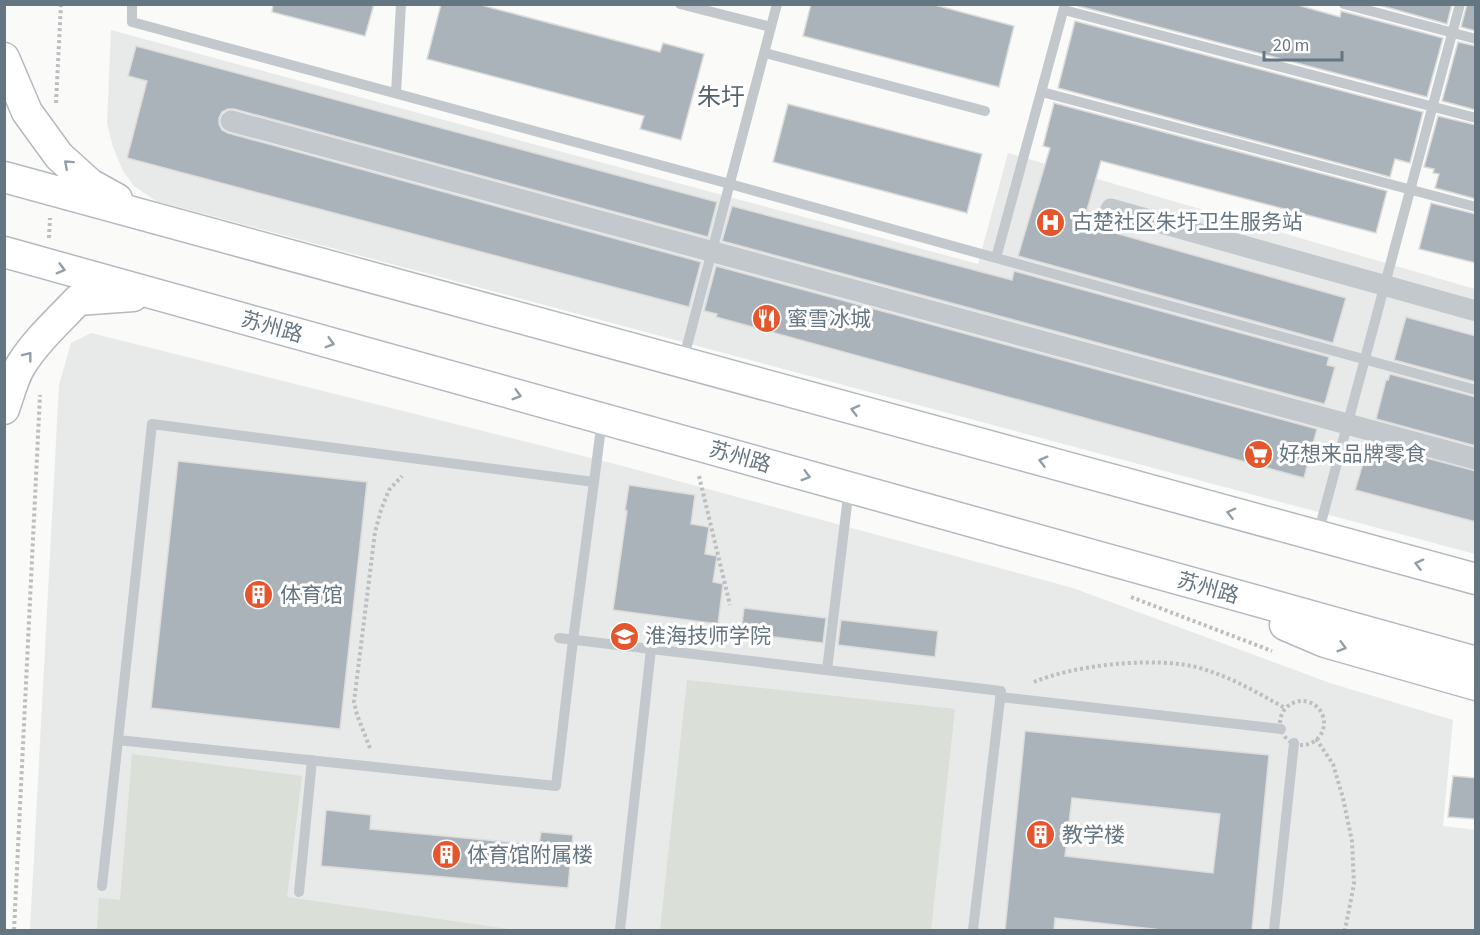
<svg xmlns="http://www.w3.org/2000/svg" width="1480" height="935" viewBox="0 0 1480 935" font-family="'Source Sans 3','Noto Sans SC',sans-serif">
<style>
.built{fill:#e8e9e9}
.green{fill:#dadfd7}
.building{fill:#aab3b9;stroke:#dcdcda;stroke-width:1.5;fill-rule:evenodd}
.lines{fill:none;stroke-linecap:round;stroke-linejoin:round}
.secondary-casing{stroke:#b3babf;stroke-width:33}
.path{stroke:#bbbfc2;stroke-width:4;stroke-dasharray:3 3;stroke-linecap:butt}
.lane{stroke:#c3c8cc;stroke-width:10}
.street{stroke:#c3c8cc;stroke-width:21}
.secondary{stroke:#fff;stroke-width:30}
.oneway{stroke:#939fa8}
.labels{text-anchor:middle;dominant-baseline:central;stroke-width:6;stroke-linejoin:round;paint-order:stroke}
.poi-label{font-size:21px;fill:#657683;stroke:#fff;text-anchor:start}
.street-label{font-size:21px;fill:#657683;stroke:#fff}
.quarter-label{font-size:24px;fill:#57646e;stroke:#fff}
</style>
<rect width="100%" height="100%" fill="#fafaf8"/>
<path class="built" d="M111 30 978 264 1008 153 1475 289V554L156 201 134 186 123 171 113 147 107 123Z
M91 333 619 465 1073 588 1330 683 1453 720 1443 826 1475 830V930H30L59 385 71 343Z"/>
<path class="green" d="M687 680 955 709 931 930H660Z
M132 754 302 776 287 897 516 930H97L99 898 120 900Z"/>
<path class="building" d="M273 4H374L365 36 272 12Z
M441 4H477L660 52 663 43 704 54 681 140 640 129 644 116 427 59Z
M811 4H931L1014 26 999 87 803 36Z
M1079 4H1294L1340 17 1341 11 1443 38 1427 97 1078 6Z
M1375 4H1452L1447 24Z
M1467 4H1476V31L1461 27Z
M1075 21 1423 112 1410 163 1395 159 1390 177 1058 88Z
M1458 42 1476 46V110L1442 101Z
M136 46 717 202 708 237 234 109H228L222 112 219 118V124L222 130 228 133 701 262 689 307 127 158 147 81 128 76Z
M1054 103 1387 191 1376 233 1101 161 1083 224 1346 298 1333 343 1018 256 1050 148 1043 146Z
M788 104 982 154 967 213 773 162Z
M1438 116 1476 125V199L1435 188 1439 174 1433 173 1434 169 1424 167Z
M1431 203 1476 214V263L1419 249Z
M732 206 1012 280 1014 271 1329 357 1327 365 1335 367 1326 400 1324 404 722 241Z
M716 266 1317 429 1304 478 716 317 717 314 704 311Z
M1406 317 1476 336V382L1394 360Z
M1390 374 1476 397V446L1376 419 1386 380H1388Z
M1369 443 1476 471V522L1355 490Z
M178 461 367 482 340 729 151 708Z
M629 485 695 495 691 524 709 527 705 554 717 556 713 582 723 584 718 624 613 610 627 511 625 510Z
M744 608 826 618 823 643 741 633Z
M841 620 938 631 935 657 838 645Z
M1025 731 1269 755 1252 930H1162L1055 918 1054 930H1005ZM1072 798 1220 814 1213 873 1065 856Z
M1453 776 1476 778V819L1448 817Z
M326 810 371 815 370 829 539 845 541 832 573 835 568 888 321 866Z"/>
<g class="lines">
<defs>
<path id="secondary" d="M4 58 27 112 59 156 90 184 117 199
M4 177 1476 579
M4 252 1476 662
M4 409C9 395 13 378 21 365 36 341 58 321 78 300L133 296
M1285 625 1325 642 1476 685"/>
</defs>
<use href="#secondary" class="secondary-casing"/>
<path class="path" d="M56 103 61 4
M49 238 50 218
M699 476 730 605
M1131 597 1272 651
M1034 682C1072 666 1138 659 1179 664 1191 665 1204 669 1215 673 1240 682 1263 696 1285 708
M1280 723a22 22 0 1 1 44 0a22 22 0 1 1-44 0Z
M1316 739 1333 764 1343 798 1352 841 1354 884 1345 930
M370 748 357 715 354 702 375 532 381 510 389 490 402 476
M14 930 40 395"/>
<path class="lane" d="M132 4V22L730 184 996 258 1065 4
M680 4 771 27
M1344 4 1476 39
M1064 10 1476 118
M765 53 985 111
M1042 92 1476 207
M396 93 401 4
M996 258 1476 390
M683 361 777 4
M152 424 594 482 573 640 556 786 118 740Z
M594 482 602 420
M1318 534 1460 4
M559 638 1001 691 973 930
M827 670 849 488
M1000 697 1281 729
M102 886 118 740
M299 892 312 760
M620 930 651 649
M1274 930 1294 743"/>
<path class="street" d="M231 121 1476 459
M1111 209 1476 311"/>
<use href="#secondary" class="secondary"/>
</g>
<defs><path id="oneway-chevron" d="M-2-3.5L2.5 0L-2 3.5" fill="none" stroke-width="1.6" stroke-linecap="round" stroke-linejoin="round" transform="scale(1.5)"/></defs>
<g class="oneway">
<use href="#oneway-chevron" transform="translate(68 164) rotate(-138)"/>
<use href="#oneway-chevron" transform="translate(61 269) rotate(15)"/>
<use href="#oneway-chevron" transform="translate(330 343) rotate(16)"/>
<use href="#oneway-chevron" transform="translate(28 356) rotate(-52)"/>
<use href="#oneway-chevron" transform="translate(517 395) rotate(16)"/>
<use href="#oneway-chevron" transform="translate(855 410) rotate(-165)"/>
<use href="#oneway-chevron" transform="translate(1043 461) rotate(-165)"/>
<use href="#oneway-chevron" transform="translate(806 476) rotate(16)"/>
<use href="#oneway-chevron" transform="translate(1231 513) rotate(-165)"/>
<use href="#oneway-chevron" transform="translate(1419 564) rotate(-165)"/>
<use href="#oneway-chevron" transform="translate(1342 647) rotate(16)"/>
</g>
<defs>
<symbol id="hospital-disc" viewBox="-11 -11 22 22"><circle r="9.5" fill="#e4572e" stroke="#fff"/><path d="M-5-5h3v3.5h4V-5h3V5h-3V1.5h-4V5h-3Z" fill="#fff"/></symbol>
<symbol id="restaurant-disc" viewBox="-11 -11 22 22"><circle r="9.5" fill="#e4572e" stroke="#fff"/><path d="M-5-6h1v4h1v-4h1v4h1v-4h1v5L-1.5 .5V6h-2V.5L-5-1ZM5-6V6H3V1.5H1.5Q1.5-4 5-6Z" fill="#fff"/></symbol>
<symbol id="supermarket-disc" viewBox="-11 -11 22 22"><circle r="9.5" fill="#e4572e" stroke="#fff"/><path d="M-6-5.5h2.5l.6 2H6L4.5 2H-2.5L-4.4-4H-6ZM-1.5 3.2a1.3 1.3 0 1 0 .1 0ZM3 3.2a1.3 1.3 0 1 0 .1 0Z" fill="#fff"/></symbol>
<symbol id="building-disc" viewBox="-11 -11 22 22"><circle r="9.5" fill="#e4572e" stroke="#fff"/><path d="M-4-6H4V6H1V3H-1V6H-4ZM-2.5-4.3h1.7v1.8h-1.7ZM.8-4.3h1.7v1.8H.8ZM-2.5-1h1.7V.8h-1.7ZM.8-1h1.7V.8H.8Z" fill="#fff"/></symbol>
<symbol id="school-disc" viewBox="-11 -11 22 22"><circle r="9.5" fill="#e4572e" stroke="#fff"/><path d="M0-5L7-2L0 1L-7-2ZM-4 1L0 2.5L4 1V4Q0 6-4 4Z" fill="#fff"/></symbol>
</defs>
<g fill-rule="evenodd">
<use href="#hospital-disc" x="1034" y="206" width="33" height="33"/>
<use href="#restaurant-disc" x="750" y="302" width="33" height="33"/>
<use href="#supermarket-disc" x="1242" y="438" width="33" height="33"/>
<use href="#building-disc" x="242" y="578" width="33" height="33"/>
<use href="#school-disc" x="608" y="620" width="33" height="33"/>
<use href="#building-disc" x="1024" y="818" width="33" height="33"/>
<use href="#building-disc" x="430" y="838" width="33" height="33"/>
</g>
<g class="labels">
<g class="poi-label">
<text x="1072" y="222">古楚社区朱圩卫生服务站</text>
<text x="787" y="319">蜜雪冰城</text>
<text x="1279" y="454">好想来品牌零食</text>
<text x="280" y="595">体育馆</text>
<text x="645" y="636">淮海技师学院</text>
<text x="1062" y="835">教学楼</text>
<text x="467" y="855">体育馆附属楼</text>
</g>
<g class="street-label">
<text transform="translate(272 327) rotate(16)">苏州路</text>
<text transform="translate(740 457) rotate(16)">苏州路</text>
<text transform="translate(1208 588) rotate(16)">苏州路</text>
</g>
<g class="quarter-label">
<text x="721" y="97">朱圩</text>
</g>
</g>
<rect width="1480" height="935" fill="none" stroke="#657683" stroke-width="12"/>
<path d="M1264 51v9h78v-9" fill="none" stroke="#657683" stroke-width="3"/>
<text x="1273" y="51" font-size="18" fill="#657683" stroke="#ffffff" stroke-width="4.5" paint-order="stroke">20 m</text>
</svg>
